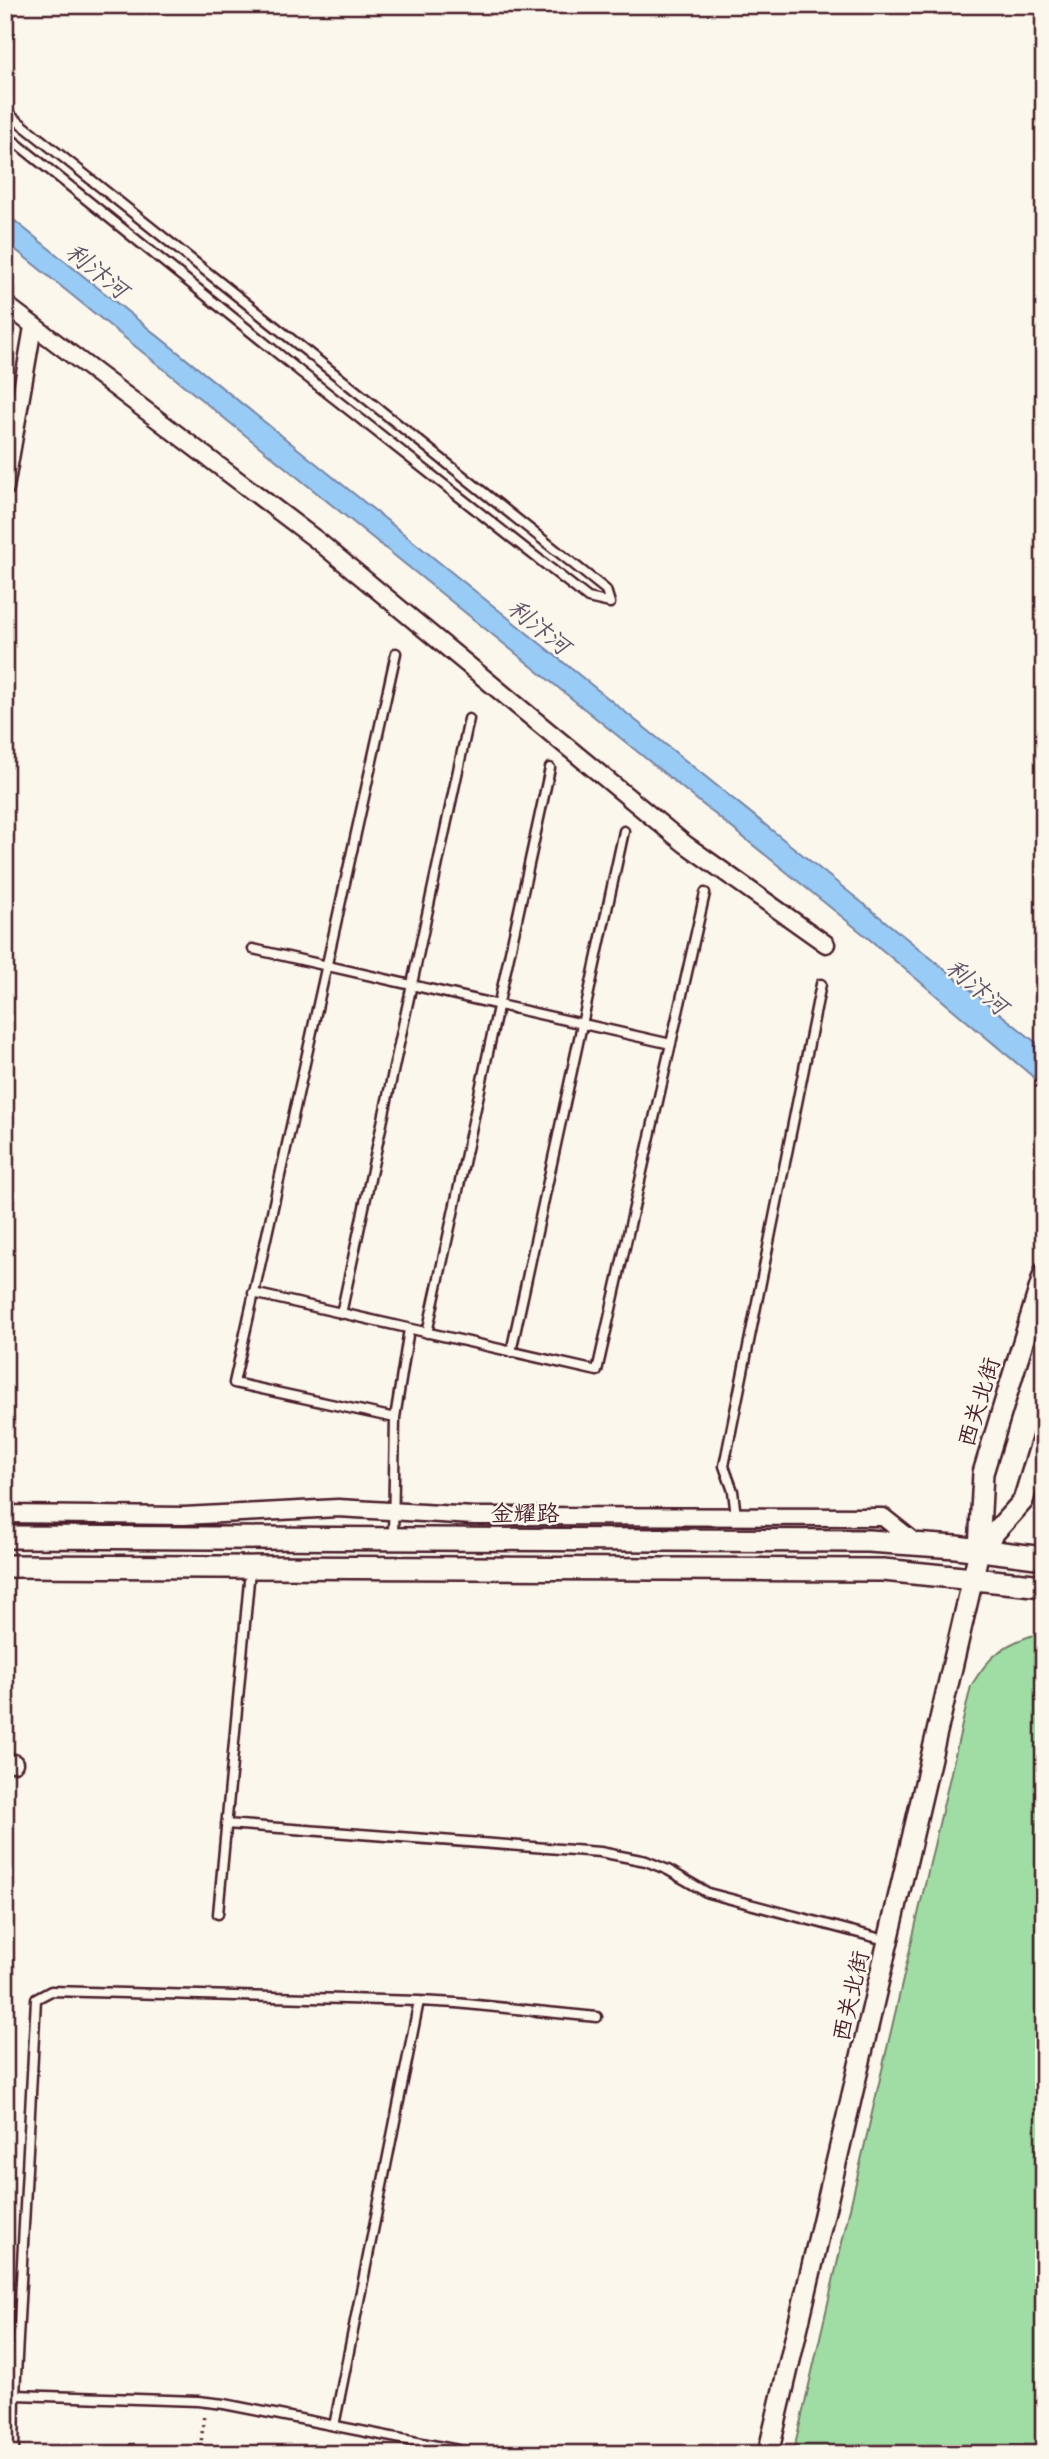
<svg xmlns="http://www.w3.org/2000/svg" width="1049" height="2459" viewBox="0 0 1049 2459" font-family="Sriracha,'LXGW WenKai TC',sans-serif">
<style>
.green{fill:#a0dda5;stroke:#757e68;stroke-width:2}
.water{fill:#98cbf5;stroke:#7986a4;stroke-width:2}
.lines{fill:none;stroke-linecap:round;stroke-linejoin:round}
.service-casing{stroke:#4a1f2b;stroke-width:13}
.minor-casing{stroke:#4a1f2b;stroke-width:21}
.tertiary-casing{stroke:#4a1f2b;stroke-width:24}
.secondary-casing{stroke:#4a1f2b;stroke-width:26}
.path{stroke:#4a1f2b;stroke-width:3.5;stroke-dasharray:2 5;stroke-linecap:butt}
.service{stroke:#fbf7ec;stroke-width:8}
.minor{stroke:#fbf7ec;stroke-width:16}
.tertiary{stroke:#fbf7ec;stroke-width:19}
.secondary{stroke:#fbf7ec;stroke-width:21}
.labels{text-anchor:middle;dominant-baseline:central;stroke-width:5;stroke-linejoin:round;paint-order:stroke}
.street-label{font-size:23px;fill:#4a1f2b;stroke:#fbf7ec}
.water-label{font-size:24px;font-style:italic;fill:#615368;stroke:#fbf7ec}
</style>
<rect width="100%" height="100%" fill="#fbf7ec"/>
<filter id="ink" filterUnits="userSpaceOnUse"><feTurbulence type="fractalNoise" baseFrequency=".0143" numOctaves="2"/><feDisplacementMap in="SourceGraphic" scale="14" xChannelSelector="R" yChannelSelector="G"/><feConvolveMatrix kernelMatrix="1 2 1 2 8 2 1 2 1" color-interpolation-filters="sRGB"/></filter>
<g filter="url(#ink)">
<path class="green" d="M1037 1634 1044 1636V2454H793L971 1686C989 1656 1003 1644 1037 1634Z"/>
<path class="water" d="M5 213 1044 1049V1086L862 933 11 246 5 240Z"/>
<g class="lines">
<defs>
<path id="service" d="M5 111 606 590 610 603 588 598 302 373 5 134
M253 949 671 1044
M253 1293 597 1371 705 893
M341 1314 469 719
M427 1333 550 768
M511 1352 624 831
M395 1418 409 1329
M736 1516 733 1491 724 1466 821 984
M393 1537 395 1418 234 1383 396 653
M226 1824 600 1852 646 1861 668 1870 708 1893 889 1941
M218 1914 250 1570
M15 2395 198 2401 224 2404 478 2454
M334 2426 419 2001
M14 2454 15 2395 36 1999 51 1991 419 2001 456 2003 597 2017"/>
<path id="minor" d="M5 304 318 541 685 844 826 944
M5 488 33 327
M5 1514 184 1516 338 1508 474 1516 883 1517 917 1544
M5 1762 14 1763"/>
<path id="tertiary" d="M979 1550 1023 1501 1044 1433
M768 2454 973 1578 979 1550 983 1473 1044 1273"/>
<path id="secondary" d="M5 1537 868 1541 956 1547 1044 1558
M5 1566 883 1570 1044 1586"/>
</defs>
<use href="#service" class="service-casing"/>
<use href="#minor" class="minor-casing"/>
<use href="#tertiary" class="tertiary-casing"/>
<use href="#secondary" class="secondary-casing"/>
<path class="path" d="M200 2454 204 2414"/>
<use href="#service" class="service"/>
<use href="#minor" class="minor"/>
<use href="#tertiary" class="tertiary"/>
<use href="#secondary" class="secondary"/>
</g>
</g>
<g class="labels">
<g class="street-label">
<text transform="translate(979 1402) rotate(-73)">西关北街</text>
<text x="525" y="1513">金耀路</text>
<text transform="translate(851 1996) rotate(-77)">西关北街</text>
</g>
<g class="water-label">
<text transform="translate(97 271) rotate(39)">利汴河</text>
<text transform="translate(539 627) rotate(39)">利汴河</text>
<text transform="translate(977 987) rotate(40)">利汴河</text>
</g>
</g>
<rect width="1049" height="2459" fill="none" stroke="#fbf7ec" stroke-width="28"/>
<rect x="14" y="14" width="1021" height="2431" fill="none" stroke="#4a1f2b" stroke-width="2.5" filter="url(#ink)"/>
</svg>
